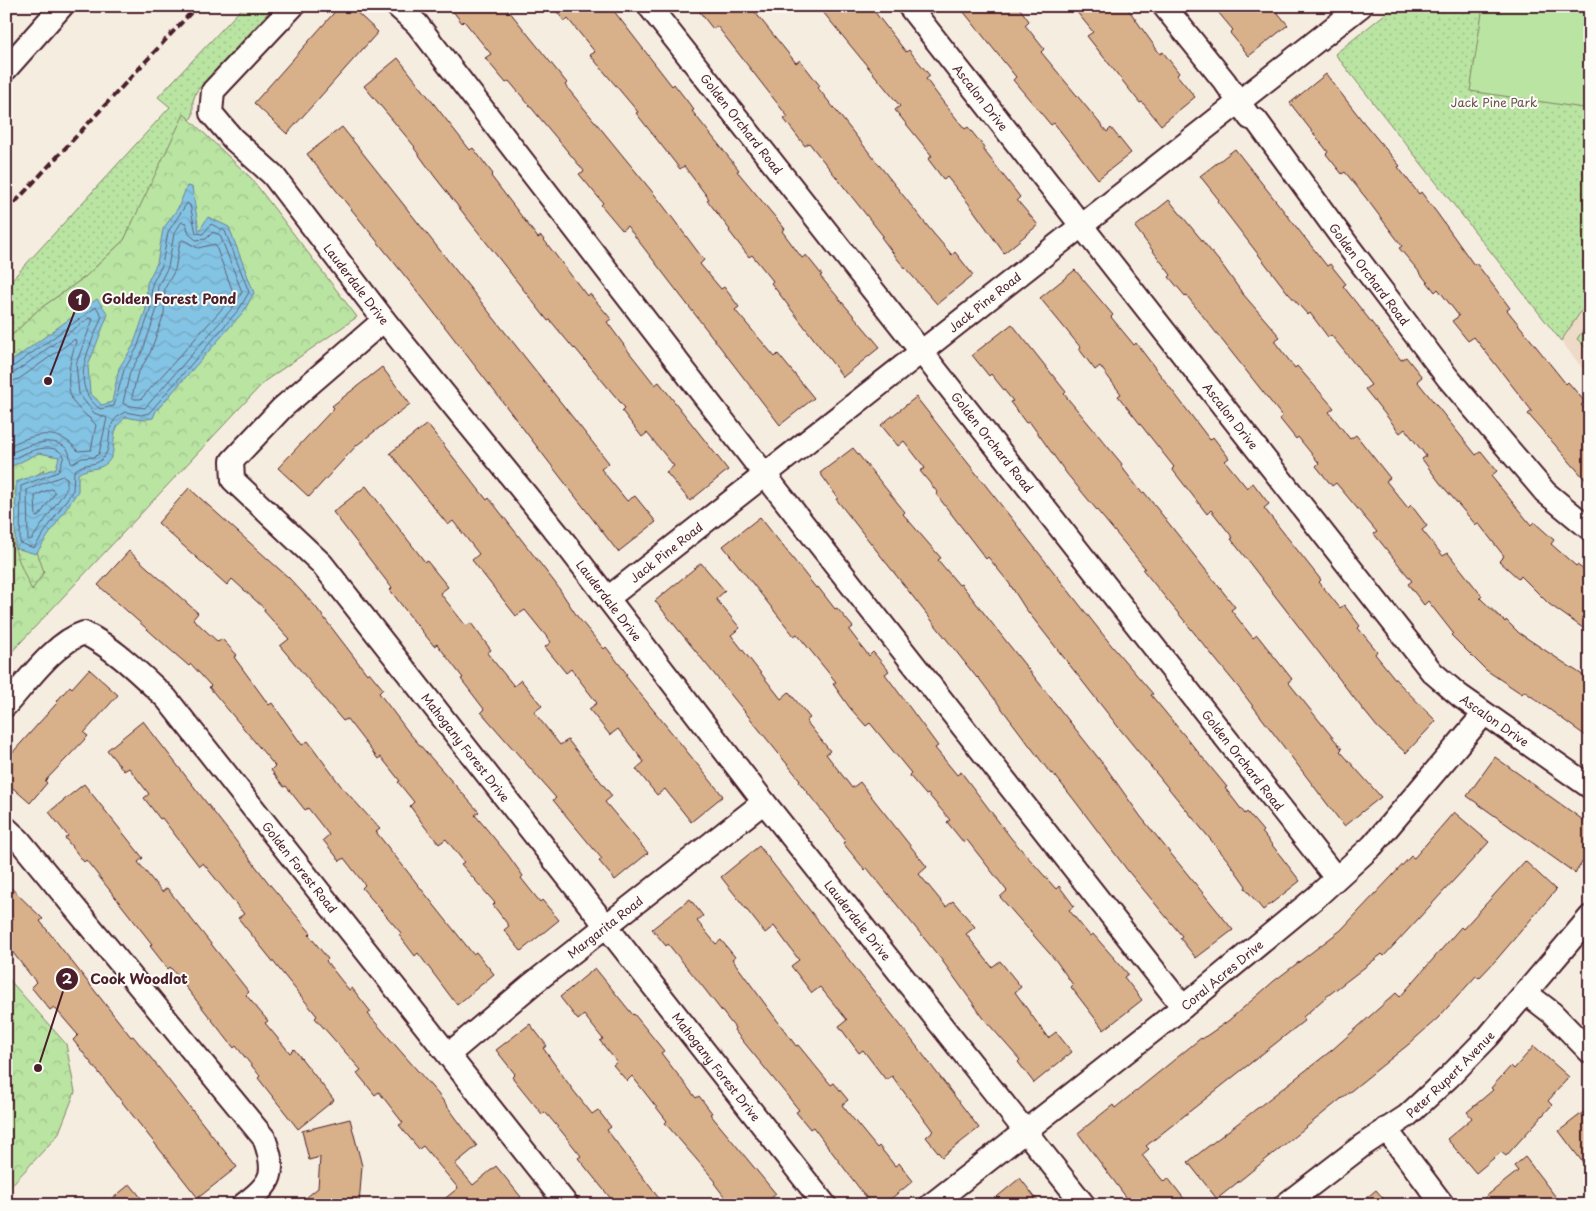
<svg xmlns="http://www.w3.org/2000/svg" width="1596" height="1211" viewBox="0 0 1596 1211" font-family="'Playpen Sans',sans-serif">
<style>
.built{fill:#eddbc7}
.grass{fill:url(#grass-dots);stroke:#828266}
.forest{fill:url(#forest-crowns);stroke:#828266}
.wetland{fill:url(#wetland-marsh);stroke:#828266}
.garden{fill:#b9e4a2;stroke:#828266}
.water{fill:url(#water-waves);stroke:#6c8199}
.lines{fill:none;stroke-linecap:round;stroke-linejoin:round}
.shore{stroke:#616175;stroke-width:1}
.building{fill:#d8b089;stroke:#4a1f2b}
.minor-casing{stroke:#4a1f2b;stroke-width:26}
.minor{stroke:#fdfcf7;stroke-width:22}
.rail{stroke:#4a1f2b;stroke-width:4;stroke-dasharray:8 4;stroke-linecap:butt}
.labels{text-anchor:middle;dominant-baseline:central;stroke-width:4;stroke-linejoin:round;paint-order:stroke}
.street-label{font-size:12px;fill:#4a1f2b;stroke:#fdfcf7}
.park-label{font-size:12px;fill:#665049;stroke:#fdfcf7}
.leader{fill:none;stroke:#4a1f2b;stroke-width:2}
.callout-dot{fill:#4a1f2b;stroke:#fdfcf7;stroke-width:2}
.mark-label{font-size:15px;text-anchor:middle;font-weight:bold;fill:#fff}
.callout-label{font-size:14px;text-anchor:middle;font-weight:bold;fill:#4a1f2b;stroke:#fdfcf7;stroke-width:4;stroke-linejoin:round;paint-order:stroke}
</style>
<defs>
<pattern id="grass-dots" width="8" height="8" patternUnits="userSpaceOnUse" patternTransform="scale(1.25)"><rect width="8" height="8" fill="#b9e4a2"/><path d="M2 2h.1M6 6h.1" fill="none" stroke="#a1c38c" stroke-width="1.8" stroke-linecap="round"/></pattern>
<pattern id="forest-crowns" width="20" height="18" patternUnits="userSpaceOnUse" patternTransform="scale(1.25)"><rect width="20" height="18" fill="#b9e4a2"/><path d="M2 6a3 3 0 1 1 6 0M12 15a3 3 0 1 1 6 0" fill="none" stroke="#a1c38c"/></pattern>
<pattern id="wetland-marsh" width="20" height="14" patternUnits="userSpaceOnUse" patternTransform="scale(1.25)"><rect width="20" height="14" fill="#b9e4a2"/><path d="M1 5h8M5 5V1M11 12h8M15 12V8" fill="none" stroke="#a1c38c"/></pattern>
<pattern id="water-waves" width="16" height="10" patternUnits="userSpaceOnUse" patternTransform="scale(1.25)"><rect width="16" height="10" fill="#83c3e3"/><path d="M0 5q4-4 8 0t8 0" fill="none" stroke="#73a7c3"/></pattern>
</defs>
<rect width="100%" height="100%" fill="#f6ede1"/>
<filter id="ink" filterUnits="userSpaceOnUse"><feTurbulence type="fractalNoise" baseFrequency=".02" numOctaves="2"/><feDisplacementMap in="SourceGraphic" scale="10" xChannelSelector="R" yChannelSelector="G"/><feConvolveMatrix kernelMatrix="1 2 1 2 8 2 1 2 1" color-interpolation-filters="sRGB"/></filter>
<g filter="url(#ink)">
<path class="built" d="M1590 298V378L1561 341Z"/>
<path class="grass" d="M244 6H274L196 92 193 101V115L124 240 85 277 38 310 6 341V286L170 107 158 97Z
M1395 6H1590V298L1561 341 1335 54Z
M1590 320V352L1577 339Z"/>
<path class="forest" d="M184 114 251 178 357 317 265 381 6 658V341L38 310 85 277 124 240Z
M6 976 66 1044 75 1092 58 1135 6 1191Z"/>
<path class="wetland" d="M44 469 35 498 34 543 44 572 32 590C21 569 0 519 12 496 20 486 34 478 44 469Z"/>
<path class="garden" d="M1483 6H1590V109L1470 91Z"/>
<path class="water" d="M187 186 192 187 199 231 208 217 229 227 254 293 244 311 156 411 153 418 141 420 126 417C106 432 120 450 107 463 98 471 87 467 78 474V491L36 554 15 548 16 482 56 468 59 457 39 453 6 469V365L97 299 108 314 88 366 90 393 102 405 112 402 119 368 133 346 146 309 147 283 157 263 163 229 178 208Z"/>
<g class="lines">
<path class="shore" d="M182 222 186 223 189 234 196 240 206 239 213 232 220 235 242 292 235 305 145 408 125 405 123 403 130 372 143 350 156 312 158 286 168 267 174 234Z
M183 240 198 248 215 244 233 292 229 301 141 399H134L132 397 137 375 150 353 164 314 165 288 175 270 180 242Z
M6 369 11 368 96 307 102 316C91 346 67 384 100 409L114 406 124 370 137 348 150 311 152 284 162 265 168 232 187 203 190 205 196 233 203 234 211 224 225 231 249 292 240 308 149 413 141 415 125 412C100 424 116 446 102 459 95 467 86 461 74 471L73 490 34 548 20 543 21 486 58 472 64 456C52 438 21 455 6 462
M6 375 14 373 89 318 93 319 76 364 79 394 94 413 107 418 99 454 94 457 82 458 72 464C69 460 71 454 67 449 52 433 22 448 6 455
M6 383 19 379 75 339 76 342C70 359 64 386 74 403 80 412 90 417 96 425L91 450 78 451C57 425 32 435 6 447
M63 476 67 478V488L32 539 28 540 27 490Z
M52 489 55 493 39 516 36 517 35 496Z"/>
</g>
<path class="building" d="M340 6H350L378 32 287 134 254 103Z
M449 6H505L567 83 565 85 659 200 704 260 700 264 721 289 724 287 739 307 735 310 775 357 778 354 814 398 780 425 627 226 622 230 601 205 603 203 579 174 584 171 509 81 506 83 485 58 491 54 464 21 462 23Z
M552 6H610L672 86 674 84 694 110 692 111 739 170 737 171 785 229 782 231 802 258 806 255 822 275 820 276 880 347 843 377 771 283 773 281 752 255 749 257 729 231 730 230 707 200 709 199 684 166 680 169 636 113 638 112 590 55 595 52 568 19 565 22Z
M695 6H750L796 63 800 60 820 86 818 88 933 233 952 255 955 252 973 275 937 304 899 261 881 237 883 236 809 143 805 146 784 119 788 117 717 26 713 29Z
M818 6H870L906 52 909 50 930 76 926 79 943 102 965 129 968 127 984 147 983 149 1020 197 1017 200 1038 225 1004 253 969 204 947 177 944 180 928 159 932 156 895 110 900 106Z
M959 6H1018L1029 21 1025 25 1044 49 1041 52 1107 132 1111 128 1131 153 1098 179 1054 123 1051 125 1013 80 1016 77Z
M1072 6H1126L1160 54 1163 52 1179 73 1177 75 1195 97 1161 125 1142 102 1140 103 1087 36 1093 32Z
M1213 6H1272L1288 25 1249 56 1230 33 1233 30Z
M398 58 470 150 473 148 493 174 491 176 538 238 541 236 587 296 590 294 611 319 607 322 629 352 655 385 659 382 728 470 690 501 666 472 674 466 647 433 642 437 622 411 625 408 575 348 574 349 550 320 548 321 435 177 414 148 415 147 364 86Z
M1326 74 1364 123 1400 166 1398 167 1419 194 1421 192 1437 213 1474 265 1476 263 1492 284 1510 308 1507 310 1566 384 1568 382 1585 402 1581 405 1590 415V485L1528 414 1532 411 1474 337 1468 341 1452 321 1459 316 1438 289 1435 292 1416 268 1399 248 1402 246 1366 198 1345 172 1342 174 1326 154 1328 152 1290 103Z
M342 127 609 463 601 469 627 501 635 496 656 522 618 552 425 301 307 154Z
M1235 149 1327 266 1330 264 1346 284 1343 286 1401 360 1406 357 1422 377 1417 381 1476 455 1481 451 1497 471 1491 476 1531 525 1534 522 1554 540 1551 544 1576 566 1577 565 1590 574V633L1549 604 1521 576 1519 579 1499 561 1504 556 1479 524 1476 525 1440 483 1422 459 1426 456 1405 429 1400 433 1381 409 1365 389 1371 385 1353 362 1331 335 1328 337 1310 313 1308 315 1288 293 1217 201 1219 200 1200 176Z
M1169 200 1223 266 1243 294 1280 337 1274 341 1295 368 1297 366 1334 408 1329 412 1350 439 1356 435 1390 478 1386 481 1408 508 1411 505 1427 526 1422 530 1443 556 1448 553 1482 596 1480 598 1505 622 1506 620 1519 633 1590 680V739L1524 691 1522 694 1486 670 1451 635 1453 633 1428 601 1424 605 1408 584 1412 581 1374 534 1377 532 1336 483 1332 486 1316 466 1319 463 1298 437 1296 439 1280 419 1282 416 1187 296 1186 297 1169 277 1171 275 1135 227Z
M1075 270 1113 315 1111 317 1134 345 1136 343 1210 440 1213 437 1229 458 1225 461 1247 488 1253 483 1269 504 1264 508 1321 580 1319 582 1340 608 1344 605 1360 626 1358 628 1377 651 1375 654 1396 680 1436 721 1406 753 1378 728 1361 707 1231 539 1233 538 1211 510 1207 514 1172 469 1174 467 1118 396 1121 394 1100 366 1095 370 1079 349 1081 348 1040 298Z
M1012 324 1066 392 1064 394 1122 464 1121 466 1142 493 1144 492 1235 607 1231 610 1253 638 1257 635 1292 679 1288 682 1342 749 1340 751 1381 797 1344 826 1239 688 1143 570 1145 568 1067 474 1029 421 1026 423 1010 402 1013 401 991 374 989 376 972 355Z
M382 367 410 404 357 445 309 497 278 468 334 408 332 406Z
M916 397 1112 646 1153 694 1151 695 1227 787 1225 788 1245 814 1247 812 1263 831 1262 832 1300 881 1263 910 1245 888 1246 886 1229 862 1119 728 1025 608 1009 583 988 557 986 559 936 494 938 493 920 471 925 468 904 441 898 446 881 425Z
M427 424 487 500 489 498 556 584 577 616 604 649 606 647 627 674 625 675 723 796 691 822 665 789 657 795 636 769 644 762 618 729 610 735 589 709 597 703 571 669 566 673 545 647 551 642 525 610 516 616 472 560 479 554 453 521 448 525 390 453Z
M853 448 905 512 903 514 941 558 938 560 959 585 961 584 1107 769 1141 817 1233 930 1196 958 1180 938 1182 936 1128 871 1075 801 1053 773 1051 774 978 677 977 678 836 499 838 498 820 473Z
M366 486 425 562 427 561 448 587 440 593 466 626 471 623 491 650 487 653 514 686 521 680 542 706 534 712 560 745 568 740 612 796 605 802 648 853 615 880 599 861 602 859 553 800 556 798 481 712 484 709 461 679 463 678 437 644 434 646 413 620 390 590 392 588 333 512Z
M189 488 289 578 315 606 367 674 369 672 383 689 379 693 410 734 479 812 475 815 508 855 523 876 521 878 540 902 542 900 559 920 521 951 504 930 509 926 493 905 495 903 461 864 464 862 446 839 439 844 425 827 410 806 414 802 398 782 400 781 381 757 378 759 347 719 343 721 280 646 289 639 264 611 265 609 232 579 227 585 158 523Z
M760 517 816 588 818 587 835 609 837 608 853 627 849 630 869 656 873 652 889 671 885 674 938 746 935 748 957 775 961 772 1011 838 1056 889 1059 886 1074 906 1069 910 1090 936 1093 934 1128 974 1124 977 1142 1000 1104 1030 1071 987 1073 985 1057 962 1000 897 1007 891 967 840 964 843 947 822 950 820 928 794 926 795 909 775 911 773 870 723 866 726 850 708 833 684 836 682 797 634 794 636 723 546Z
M129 551 198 613 193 619 218 642 222 639 237 655 234 657 269 705 272 703 302 745 308 741 341 786 380 829 376 832 473 954 476 952 494 974 457 1005 418 953 415 956 399 935 401 933 362 888 365 885 344 858 340 861 323 840 329 835 308 808 305 810 286 786 284 787 271 770 275 766 209 687 211 686 191 664 189 666 167 647 98 585Z
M701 563 725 591 716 599 740 628 731 635 781 699 789 692 810 718 806 721 830 751 826 754 852 788 860 782 927 867 919 874 946 907 953 901 975 927 966 934 992 967 1000 961 1021 987 1015 992 1048 1038 1056 1032 1072 1052 1034 1083 1018 1062 1020 1060 985 1020 941 959 867 868 865 870 843 843 846 841 799 782 800 780 655 601Z
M89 669 118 695 84 733 88 736 45 781 47 783 30 803 6 782V746L13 752 57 703 56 702 70 686 72 688Z
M143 721 271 886 311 933 309 935 328 959 326 961 349 990 352 988 371 1012 368 1014 438 1094 477 1146 455 1164 473 1185 496 1166 521 1197 511 1205H437L458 1188 423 1146 419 1149 399 1125 403 1123 379 1092 375 1095 357 1073 361 1070 315 1018 317 1016 238 918 244 914 203 863 199 866 162 818 160 819 144 798 149 794 129 768 124 771 107 750Z
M1495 757 1590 825V851L1575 873 1467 796Z
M84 784 143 858 138 862 162 892 167 888 249 992 246 995 268 1021 265 1023 290 1053 294 1049 334 1100 298 1129 258 1078 260 1076 236 1046 234 1048 170 967 168 969 150 946 152 944 86 860 84 862 65 838 68 836 49 812Z
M1454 812 1489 842 1384 956 1382 954 1326 997 1303 1017 1305 1020 1146 1146 1149 1149 1142 1155 1164 1182 1168 1178 1189 1205H1132L1078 1133 1113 1105 1115 1108 1201 1038 1202 1039 1228 1021 1274 981 1341 930 1411 856 1414 858Z
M759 846 898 1022 979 1128 942 1157 926 1137 933 1131 892 1076 886 1080 863 1050 859 1053 839 1026 847 1020 820 987 812 993 791 966 799 960 774 926 765 933 721 877Z
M1525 861 1556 890 1497 959 1479 978 1476 976 1438 1018 1409 1044 1217 1199 1188 1162 1332 1050 1396 993 1400 997 1461 927 1463 929Z
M6 883 43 919 40 921 131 1037 133 1036 155 1063 237 1167 198 1198 73 1040 78 1035 54 1007 50 1010 31 987 36 982 6 944Z
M690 899 703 916 697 921 716 944 721 940 735 957 732 959 796 1046 798 1045 831 1085 834 1083 848 1100 842 1105 858 1125 877 1148 879 1146 895 1166 899 1163 913 1181 883 1205H872L813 1127 810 1129 796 1112 799 1110 734 1030 735 1028 703 987 668 944 666 946 652 929Z
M595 968 633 1015 634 1014 664 1051 661 1053 696 1098 699 1096 712 1113 710 1114 776 1194 763 1205H731L714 1183 716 1182 665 1123 667 1121 632 1076 627 1081 613 1065 617 1062 600 1041 603 1039 584 1015 578 1020 560 997Z
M530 1024 547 1046 543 1048 573 1090 592 1114 598 1110 611 1127 607 1130 664 1205H616L578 1158 581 1156 562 1132 545 1112 542 1114 512 1077 515 1074 496 1050Z
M1534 1046 1569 1077 1548 1101 1552 1105 1506 1156 1501 1152 1476 1173 1447 1139 1472 1118 1467 1112 1493 1090 1491 1088 1511 1066 1514 1069Z
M1590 1107V1172L1559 1131Z
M350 1119 362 1166 359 1205 302 1201 318 1188 320 1157 309 1160 302 1131Z
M1525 1157 1562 1205H1475L1518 1171 1514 1166Z
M1020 1178 1041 1205H987Z
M130 1184 147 1205H105Z
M1376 1190 1389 1205H1358Z"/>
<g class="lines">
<defs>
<g id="minor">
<path id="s1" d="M293 6 213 91 211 113 233 139 273 175 384 320 565 543 764 802 1084 1205"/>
<path d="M397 6 417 24 765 475 1183 1007"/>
<path id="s2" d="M649 6 1336 878"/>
<path id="s3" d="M909 6 1432 672 1460 696 1590 787"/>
<path id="s4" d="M1164 6 1225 82 1250 118 1256 120 1348 246 1448 378 1545 492 1590 529"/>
<path d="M6 69 62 6"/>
<path id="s5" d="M384 320 282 408 232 461 233 480 322 564 825 1205"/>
<path id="s6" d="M608 598 1361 6"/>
<path id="s7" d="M6 705C27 682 55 642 84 633 116 649 140 674 166 698L567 1205"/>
<path d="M6 828 19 840 264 1138C277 1173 273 1183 243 1205"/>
<path d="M1526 993 1552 1013 1590 1052"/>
<path id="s8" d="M449 1054 531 985 764 802"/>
<path d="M1386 1129 1443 1205"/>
<path id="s9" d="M931 1205 1183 1007 1315 898 1372 846 1484 714"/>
<path id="s10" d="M1285 1205 1363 1145 1407 1116 1449 1077 1488 1037 1590 917"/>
</g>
</defs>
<use href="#minor" class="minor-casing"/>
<use href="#minor" class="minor"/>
<path class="rail" d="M6 212 197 6"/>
</g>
</g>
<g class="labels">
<g class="street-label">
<text stroke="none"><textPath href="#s3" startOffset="116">Ascalon Drive</textPath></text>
<text stroke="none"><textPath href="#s2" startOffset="150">Golden Orchard Road</textPath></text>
<text stroke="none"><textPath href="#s4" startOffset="339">Golden Orchard Road</textPath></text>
<text stroke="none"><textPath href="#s1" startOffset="364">Lauderdale Drive</textPath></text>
<text stroke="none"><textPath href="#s6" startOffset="479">Jack Pine Road</textPath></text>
<text stroke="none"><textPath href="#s3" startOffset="521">Ascalon Drive</textPath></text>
<text stroke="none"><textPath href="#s2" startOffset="555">Golden Orchard Road</textPath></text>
<text stroke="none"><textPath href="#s6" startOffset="74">Jack Pine Road</textPath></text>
<text stroke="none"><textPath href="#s1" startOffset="769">Lauderdale Drive</textPath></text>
<text stroke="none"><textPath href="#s3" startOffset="926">Ascalon Drive</textPath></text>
<text stroke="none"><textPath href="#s5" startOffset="582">Mahogany Forest Drive</textPath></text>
<text stroke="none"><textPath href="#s2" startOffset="960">Golden Orchard Road</textPath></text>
<text stroke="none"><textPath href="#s7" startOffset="428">Golden Forest Road</textPath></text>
<text stroke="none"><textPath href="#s1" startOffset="1174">Lauderdale Drive</textPath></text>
<text stroke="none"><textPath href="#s8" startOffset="201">Margarita Road</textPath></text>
<text stroke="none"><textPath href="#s9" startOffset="371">Coral Acres Drive</textPath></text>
<text stroke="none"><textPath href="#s5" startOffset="988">Mahogany Forest Drive</textPath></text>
<text stroke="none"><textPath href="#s10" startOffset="211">Peter Rupert Avenue</textPath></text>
</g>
<g class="park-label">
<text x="1494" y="102">Jack Pine Park</text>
</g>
</g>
<path class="leader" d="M48 381L79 300M38 1068L67 979"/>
<g class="callout-dot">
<circle cx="48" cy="381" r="5"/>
<circle cx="38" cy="1068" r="5"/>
<circle cx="79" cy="300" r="12"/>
<circle cx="67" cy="979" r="12"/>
</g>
<g class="mark-label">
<text x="79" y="305">1</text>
<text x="67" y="984">2</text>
</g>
<g class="callout-label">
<text x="169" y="304">Golden Forest Pond</text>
<text x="139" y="984">Cook Woodlot</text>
</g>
<rect width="1596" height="1211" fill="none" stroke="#fdfcf7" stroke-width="25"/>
<rect x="12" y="12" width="1571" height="1186" fill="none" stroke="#4a1f2b" stroke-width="2" filter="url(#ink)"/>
</svg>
